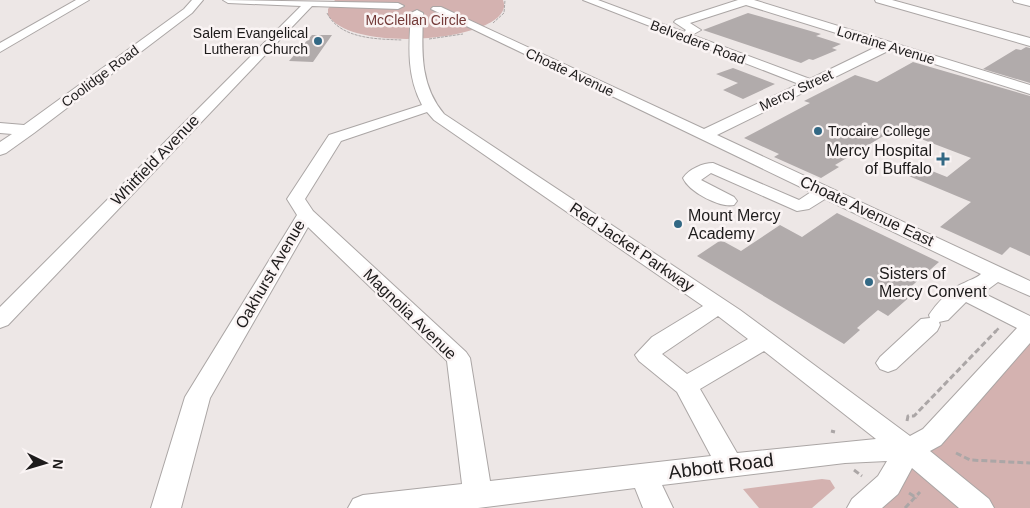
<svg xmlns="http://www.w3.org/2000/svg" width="1030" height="508" viewBox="0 0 1030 508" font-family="Arial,sans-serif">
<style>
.green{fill:#d4b2b0}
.building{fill:#b1abab}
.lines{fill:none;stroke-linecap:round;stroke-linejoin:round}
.minor-casing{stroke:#aba6a5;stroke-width:2}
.path-far2{stroke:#aba6a6;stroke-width:1;stroke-dasharray:3 1;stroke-linecap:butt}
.path-far1{stroke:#aba6a6;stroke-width:2.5;stroke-dasharray:5 2.5;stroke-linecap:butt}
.path{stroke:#aba6a6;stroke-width:3;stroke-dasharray:6 3;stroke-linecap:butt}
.minor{fill:#fff;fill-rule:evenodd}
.poi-dot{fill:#326884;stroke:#faf4f4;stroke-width:2}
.labels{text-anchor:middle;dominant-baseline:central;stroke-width:5;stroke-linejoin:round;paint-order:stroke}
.far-park-label{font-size:14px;fill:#743b39;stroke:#faf4f4}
.far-poi-label{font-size:14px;fill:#1d1b1b;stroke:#faf4f4;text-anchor:end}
.far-street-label{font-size:14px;fill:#1d1b1b;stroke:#faf4f4}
.poi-label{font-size:16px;fill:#1d1b1b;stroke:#faf4f4;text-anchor:start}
.street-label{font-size:16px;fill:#1d1b1b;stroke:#faf4f4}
.near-street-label{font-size:19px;fill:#1d1b1b;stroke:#faf4f4}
</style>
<rect width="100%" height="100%" fill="#ede7e6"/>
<path class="green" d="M335 0H503C519 40 352 56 328 15V9Z
M1030 343V508H868L940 441Z
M822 479 830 480 835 488 812 508H759L743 489Z"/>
<path class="building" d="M748 13 821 34 816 36 841 44 832 48 837 50 813 60 809 59 801 63 703 30Z
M312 35H332L313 62 289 61Z
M1026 47 1030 48V83L983 69 1016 49 1021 50Z
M913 62 1030 96V256L1010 247 1002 255 940 227 971 202 904 174 917 165 947 177 971 158 895 129 835 165 839 167 821 178 774 157 779 154 744 138 810 103 804 101 855 75 877 82Z
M733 68 775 84 743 99 723 90 738 83 716 74Z
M837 213 939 262 906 291 913 294 888 316 878 310 857 328 860 330 844 344 697 256 721 240 741 251 780 225 802 237Z"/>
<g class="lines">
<defs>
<path id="minor" d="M76 0H89L0 52V43Z
M192 0H203L192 13 34 133 6 153 0 155V142L12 134 0 133V123L24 125 184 9Z
M223 0 398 3 404 6 398 9 312 6 8 325 0 328V307L301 6 228 3Z
M583 0H598L684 32 686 30 674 22 676 20 738 0H754L1030 85V94L890 50 717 135 1030 281V296L998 282 983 293 1030 316V343L941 445 930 451 989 499 994 508H959L912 468 898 494 882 508H847L852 499 878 476 887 461 845 463 662 485 673 508H643L635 488 478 508H348L353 499 363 495 462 484 447 361 308 227 210 398 181 508H151L185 397 297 215 287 199 327 138 329 135 422 105C406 75 409 45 411 13L417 10 423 13C422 50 419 84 444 114L740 310 910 436 923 429 1017 328 966 302 948 320 939 322 940 325 937 331 896 369 888 372 880 369 876 363 880 357 921 319 930 318 929 315C936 304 951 288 964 283 971 279 975 279 981 274L825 199 809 209 797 211 711 173 701 180 734 197 737 201 734 205C720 208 689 192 683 178 689 169 703 163 713 163L799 200 811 192 431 9 433 7H441L704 129 799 84ZM746 5 878 46 810 79 692 35 701 30 690 23ZM427 112 434 120 703 306 652 337 635 355 639 361 677 392 711 456 490 481 470 358 466 352 313 211 305 199 341 141ZM718 316 748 339 687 374 662 354ZM764 351 876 439 737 453 700 389Z
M875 0H892L1030 38V46L876 2Z
M1013 0H1030V6L1014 2Z"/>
</defs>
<use href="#minor" class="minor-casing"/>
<path class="path-far2" d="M327 13C340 39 376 39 402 40
M493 23 504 13 505 0
M429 39 463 34"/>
<path class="path-far1" d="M995 332 999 328"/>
<path class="path" d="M907 421 908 416H914L996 331
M831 431 835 432
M956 453 970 460 1030 463
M854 470 862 476
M909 493 917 498
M905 508 920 492"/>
<use href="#minor" class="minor"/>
</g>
<g class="poi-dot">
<circle cx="318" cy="41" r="5"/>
<circle cx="818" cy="131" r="5"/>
<path d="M940.5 151.5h5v5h5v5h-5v5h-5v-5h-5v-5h5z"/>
<circle cx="678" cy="224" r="5"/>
<circle cx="869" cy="282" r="5"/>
</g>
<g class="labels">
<g class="far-park-label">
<text x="416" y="20">McClellan Circle</text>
</g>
<g class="far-poi-label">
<text x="308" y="33">Salem Evangelical<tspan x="308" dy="16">Lutheran Church</tspan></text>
<text x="828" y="131" text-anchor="start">Trocaire College</text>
</g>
<g class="far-street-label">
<text transform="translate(698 42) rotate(21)">Belvedere Road</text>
<text transform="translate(886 45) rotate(17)">Lorraine Avenue</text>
<text transform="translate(570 72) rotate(25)">Choate Avenue</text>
<text transform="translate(100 76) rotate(-37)">Coolidge Road</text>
<text transform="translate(796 90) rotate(-25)">Mercy Street</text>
</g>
<g class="poi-label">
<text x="932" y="150" text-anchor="end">Mercy Hospital<tspan x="932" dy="18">of Buffalo</tspan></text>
<text x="688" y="215">Mount Mercy<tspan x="688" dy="18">Academy</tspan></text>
<text x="879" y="273">Sisters of<tspan x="879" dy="18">Mercy Convent</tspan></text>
</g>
<g class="street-label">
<text transform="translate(155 160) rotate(-46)">Whitfield Avenue</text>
<text transform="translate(867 211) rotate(25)">Choate Avenue East</text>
<text transform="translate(632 247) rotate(34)">Red Jacket Parkway</text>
<text transform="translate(270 274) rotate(-60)">Oakhurst Avenue</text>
<text transform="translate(410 314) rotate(44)">Magnolia Avenue</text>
</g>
<g class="near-street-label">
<text transform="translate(721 466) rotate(-7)">Abbott Road</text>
</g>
</g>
<g transform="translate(45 463) rotate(95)" stroke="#faf4f4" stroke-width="4" paint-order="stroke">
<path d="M0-4L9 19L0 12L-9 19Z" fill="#1d1b1b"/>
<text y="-8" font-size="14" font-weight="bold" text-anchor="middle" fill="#1d1b1b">N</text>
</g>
</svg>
